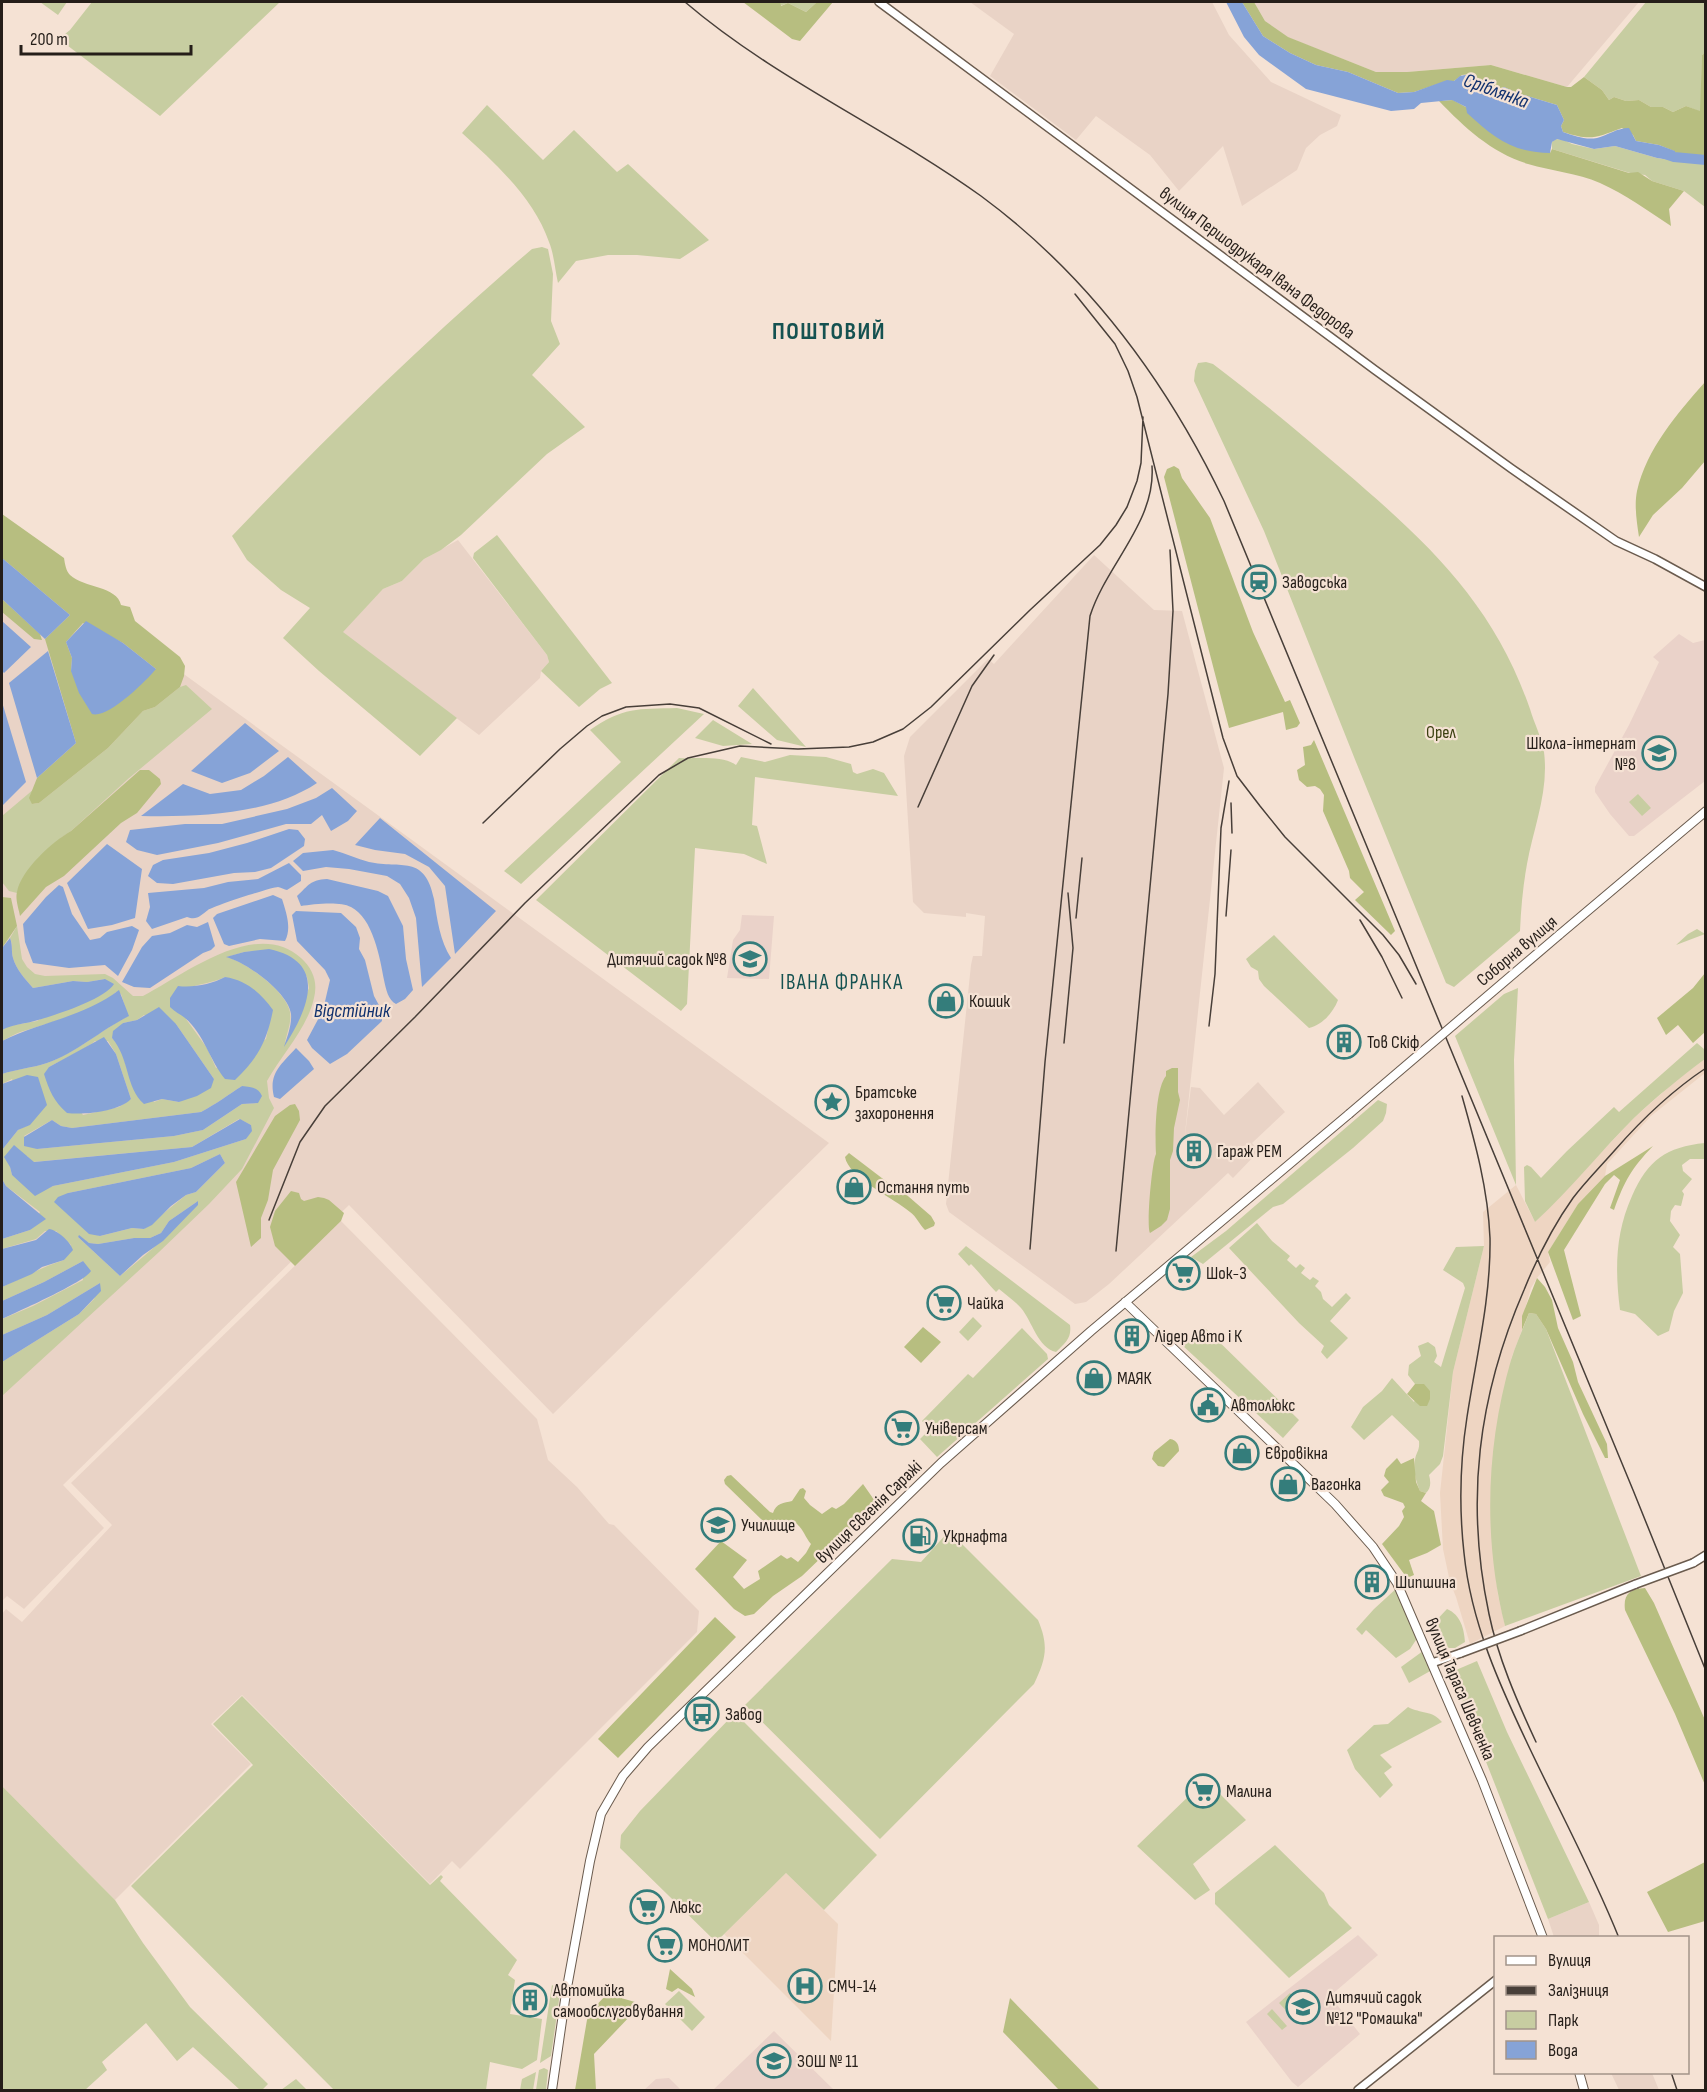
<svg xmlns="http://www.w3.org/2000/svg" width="1707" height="2092" viewBox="0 0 1707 2092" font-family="'Sofia Sans Condensed',sans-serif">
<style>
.built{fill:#eed5c2}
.industrial{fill:#e9d3c6}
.education{fill:#ead2c9}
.green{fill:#c7cda1;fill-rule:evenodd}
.forest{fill:#b7be80;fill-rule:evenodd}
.water{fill:#86a3d7}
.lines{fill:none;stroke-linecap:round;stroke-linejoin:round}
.river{stroke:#86a3d7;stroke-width:10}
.tertiary-casing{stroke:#6a5b4e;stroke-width:10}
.secondary-casing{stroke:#6a5b4e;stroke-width:10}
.tertiary{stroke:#fff;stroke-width:7}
.secondary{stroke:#fff;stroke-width:8}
.rail{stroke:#483f39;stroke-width:1.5}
.tertiary-bridge-casing{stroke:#6a5b4e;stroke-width:10;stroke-linecap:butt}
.secondary-bridge-casing{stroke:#6a5b4e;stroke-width:10;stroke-linecap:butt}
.tertiary-bridge{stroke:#fff;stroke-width:7}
.secondary-bridge{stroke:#fff;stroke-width:8}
.labels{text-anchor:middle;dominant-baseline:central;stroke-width:4.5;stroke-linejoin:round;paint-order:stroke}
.street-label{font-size:18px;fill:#251e19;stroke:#f5e2d4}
.poi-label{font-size:18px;fill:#251e19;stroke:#f5e2d4;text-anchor:start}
.park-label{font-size:18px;fill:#3b3f10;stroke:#f5e2d4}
.water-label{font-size:20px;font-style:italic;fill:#11316e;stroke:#f5e2d4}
.quarter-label{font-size:21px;letter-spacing:1.5px;fill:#155251;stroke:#f5e2d4}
.district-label{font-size:24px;font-weight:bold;letter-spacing:1.5px;fill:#155251;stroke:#f5e2d4}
</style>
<rect width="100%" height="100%" fill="#f5e2d4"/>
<path class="built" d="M1705 1059V1073L1651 1116 1607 1164 1605 1176 1578 1204 1548 1252 1550 1262 1537 1278 1531 1288 1523 1316 1522 1330 1511 1359 1492 1543 1498 1595 1505 1626 1470 1644 1456 1597 1450 1582 1443 1549 1440 1493 1453 1372 1484 1246 1483 1212 1516 1185 1535 1222 1635 1117 1678 1079Z
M786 1873 838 1924 831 2041 724 1934Z"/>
<path class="industrial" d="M970 2H1212L1229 35 1271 82 1341 115 1337 126 1320 135 1306 148 1297 170 1242 206 1223 146 1179 191 1150 155 1096 116 1076 140 990 76 1014 34Z
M1254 2H1639L1567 87 1491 65 1407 72H1376L1287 37 1265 21Z
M458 540 547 655 549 662 541 671 540 678 479 735 342 632 383 589 402 581 424 559Z
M2 542 829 1143 553 1414 349 1205 63 1485 104 1528 24 1609 7 1596 2 1601Z
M1094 555 1154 610 1182 611 1224 768 1184 1143 1191 1087 1200 1088 1224 1115 1258 1082 1285 1112 1252 1143 1259 1151 1233 1178 1228 1173 1109 1284 1086 1302 1075 1304 949 1212 946 1204 971 965 973 956H982L985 916 966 913V917L924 913 913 902 904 756 910 737 988 659 994 664Z
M341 1221 537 1419 548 1460 577 1487 609 1524 614 1525 699 1611 697 1632 460 1869 452 1861 430 1884 242 1695 211 1724 251 1764 115 1900 2 1786V1614L6 1609 22 1622 112 1525 71 1483Z
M1589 1902 1599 1925V1937H1554L1548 1919Z
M1611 2073H1652L1659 2090H1619Z"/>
<path class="education" d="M1679 634 1693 643 1705 640V781L1634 836H1629L1610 814 1595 792V787L1629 725 1659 662 1653 657Z
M742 915 774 916 769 979 727 978 733 940 740 930Z
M1358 1935 1378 1955 1330 1996 1360 2034 1298 2087 1292 2082 1246 2022Z
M774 2031 834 2090H713Z
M669 2078 681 2090H644L656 2079Z"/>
<path class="green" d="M40 2H67L58 15Z
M92 2H280L160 116 55 36 60 38 70 30Z
M780 2H817L806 12 788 3 780 6Z
M1646 2H1705L1706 53 1702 55 1701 112 1686 106 1673 112 1663 107H1651L1639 100 1626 101 1614 97 1609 100 1602 90 1584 77Z
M487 105 543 160 574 130 617 172 628 164 709 240 680 259 637 255H608L576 261 558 283C555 270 554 254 549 242 534 198 495 163 462 133Z
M1556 139 1564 140 1572 144 1594 149 1615 146 1657 158 1671 160 1674 157 1705 160V207L1684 191 1652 181 1645 175 1630 173 1552 149V142Z
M542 247 548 249 553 274 551 321 560 344 532 375 585 427 547 454 461 535 441 550 424 559 402 581 383 589 343 632 457 718 420 756 319 671 283 638 310 608 281 590 247 560 232 536C328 435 427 339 532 249Z
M1206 362 1213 364C1258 398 1300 433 1343 470 1426 541 1493 602 1530 709 1534 723 1542 738 1544 752 1549 791 1534 826 1527 864 1523 886 1521 908 1520 931L1454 987 1446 983 1356 762 1264 531 1194 381 1195 371 1198 363Z
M497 535 612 683 600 689 579 707 541 671 549 662 547 655 473 558 474 553Z
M186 685 212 709 128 779 71 831C47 846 30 868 17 893L9 891 2 882V816L34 789 32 804 39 803 108 748 143 711 155 707 180 687Z
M753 688 806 747 777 740 738 706Z
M677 708 704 714 521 884 504 871 621 762 590 730C623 707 638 709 677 708Z
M713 720 752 744 723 746 695 738Z
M790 755 826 757 851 764 853 772 857 774 873 769 884 773 898 796 755 777 752 825 757 826 767 864 744 854 695 848 687 1004 681 1011 536 900 679 758C696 759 722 755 736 765L741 757 765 762Z
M1638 794 1651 808 1642 816 1629 802Z
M17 926 22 959 27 967 35 974 45 976 105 974 113 978 133 996H143C184 975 256 917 301 958 313 969 318 982 314 998 307 1029 282 1054 267 1081L269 1098 274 1108 242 1169 209 1204 159 1252 2 1396V1362L79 1314 94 1299 100 1283 47 1315 2 1335V1319L33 1306 83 1280V1261L44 1282 2 1301V1287C22 1278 42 1267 64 1260L71 1245 56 1231H45L36 1239 2 1249V1239L30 1230 40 1212 6 1186 2 1179V1150L18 1130 30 1124 12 1079 2 1084V1074C16 1069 32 1068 47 1063 77 1052 101 1030 128 1016L121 994 116 992C101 1009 49 1023 27 1030 18 1032 10 1037 2 1041V1030L9 1026 37 1021 105 979 87 982 73 981 33 988C25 979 16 969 13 958 11 950 13 945 10 938ZM256 951 300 966 307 977 309 988 285 1044C286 1034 292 1023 290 1012 286 991 247 963 227 957L244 952ZM225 977 272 1010 266 1039 216 1068 207 1048 186 1019 189 988C201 983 213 983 225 977ZM144 1015 176 1024 214 1079 179 1102 162 1099 154 1102 126 1066 121 1048 112 1038 123 1023 137 1020ZM95 1041H108L116 1054 131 1099 119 1107 83 1115 49 1067C58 1062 89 1047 95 1041ZM242 1086 258 1103 242 1104 203 1130 174 1136 37 1149 24 1136 52 1120 61 1126 72 1128 201 1112C216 1104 228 1095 242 1086ZM239 1119 251 1125 246 1139 174 1162 53 1186 39 1192 12 1175 10 1167 27 1156 33 1162 192 1147ZM220 1154 225 1163 196 1192 186 1195 144 1229 132 1228 100 1236 95 1234 68 1193 191 1168ZM198 1201C175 1231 149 1252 120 1276L78 1237 79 1236 89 1243 98 1244 134 1238H150L161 1233 169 1221Z
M1697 929 1705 934 1676 945 1688 934Z
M1274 935 1338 1000C1333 1013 1322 1025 1309 1028L1264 986 1259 979 1258 971 1251 967 1246 959Z
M1518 988 1514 1060 1516 1185 1455 1036 1504 994Z
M1697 1043 1704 1049 1705 1059C1681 1077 1656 1097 1634 1118 1600 1152 1570 1190 1535 1222L1525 1201 1524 1167 1527 1165 1531 1167 1541 1178 1567 1151 1614 1107 1619 1112Z
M1378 1100 1387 1104 1386 1113 1383 1121 1353 1148 1283 1204 1273 1207 1203 1264 1191 1257 1226 1231Z
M1705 1143V1159H1690L1682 1165 1683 1171 1692 1179 1682 1191 1684 1194 1681 1206 1675 1205 1671 1211 1670 1221 1680 1235 1673 1247 1680 1254 1683 1293 1674 1311 1669 1331 1658 1336 1635 1314 1620 1310C1615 1270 1615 1234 1632 1196 1648 1160 1666 1147 1705 1143Z
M1257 1223 1272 1241 1290 1256 1287 1260 1296 1268 1300 1264 1305 1268 1301 1273 1310 1280 1313 1277 1319 1281 1315 1286 1321 1292 1323 1299 1332 1307 1346 1293 1351 1298 1330 1321 1348 1338 1327 1359 1321 1352 1324 1346 1299 1323 1229 1248Z
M966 1246 1070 1325C1072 1338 1065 1343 1056 1352 1038 1348 1032 1321 1021 1308 1015 1301 1006 1295 999 1289L996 1292C987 1283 980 1273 971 1264L969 1266 958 1254Z
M1484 1246 1453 1372 1443 1456 1440 1464 1429 1475C1431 1482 1431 1488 1426 1493L1420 1491C1416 1482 1413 1470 1415 1460 1416 1452 1420 1451 1419 1441L1392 1415 1364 1440 1351 1427 1363 1407 1382 1391 1392 1378 1414 1402 1424 1384H1415L1408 1375 1409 1365 1421 1356 1418 1346 1428 1342 1435 1347 1437 1356 1434 1362 1441 1367 1465 1288 1463 1283 1443 1270 1456 1247Z
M1529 1313 1536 1314 1546 1329 1641 1576 1505 1626C1483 1539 1486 1446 1511 1360 1516 1344 1523 1329 1529 1313Z
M973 1317 982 1326 968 1341 959 1332Z
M1204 1327 1299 1420 1283 1438 1182 1345Z
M1022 1328 1047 1354 1048 1359 937 1457 920 1439 930 1429 922 1421 968 1374 973 1378Z
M949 1531 1038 1620C1049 1646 1046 1659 1034 1684L880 1839 745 1705 892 1559 921 1562Z
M1398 1587 1418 1637 1410 1649 1396 1658 1366 1630 1362 1635 1356 1629 1374 1609Z
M1447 1609C1461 1615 1464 1629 1465 1642L1455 1648H1445L1431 1626Z
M1423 1651 1432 1670 1409 1683 1401 1667Z
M1477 1661 1507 1732 1589 1902 1548 1919 1453 1678 1456 1670Z
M242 1696 430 1885 441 1875 443 1877 440 1881 517 1960 508 1975 515 1980 510 2014 542 2019 537 2060 522 2069 490 2062 486 2090H334L131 1886 253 1765 213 1724Z
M1408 1707C1421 1714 1432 1710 1442 1722L1380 1755 1392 1767 1384 1773 1393 1785 1380 1798 1355 1769 1347 1750 1374 1725 1388 1724Z
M735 1713 877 1855 824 1910 786 1873 716 1942 620 1848 621 1835 640 1811Z
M2 1786 115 1900 143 1943 190 2007 268 2084 262 2090H240L193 2047 177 2061 146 2023 102 2062 107 2070 85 2090H2Z
M1215 1789 1246 1820 1193 1864 1210 1890 1195 1900 1137 1846 1193 1792 1200 1798Z
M1275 1845 1324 1893 1329 1905 1352 1928 1289 1978 1215 1904V1893Z
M552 1985 557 1988 560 1993 551 2056 540 2063Z
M679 1991 705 2017 692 2031 665 2004Z
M1290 1993 1306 2012 1296 2021 1279 2003Z
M1272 2009 1287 2026 1282 2030 1267 2014Z
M544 2068 548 2070 546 2090H536L539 2070Z
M536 2072 533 2090H520L522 2079Z
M296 2079 307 2090H281Z"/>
<path class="forest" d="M743 2H780L781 6 788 3 806 12 817 2H833L800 41 792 39Z
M1242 2H1254L1265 21 1288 37 1376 72H1407L1491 65 1567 87H1571L1584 77 1602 90 1609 100 1614 97 1626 101 1639 100 1651 107H1663L1673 112 1686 106 1700 111 1702 55 1705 53V160L1674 157V151L1659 145 1636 141 1633 135 1622 128C1595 138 1591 141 1563 132L1561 126 1564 120 1557 105 1517 93 1504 87 1494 93 1474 79 1470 74 1462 75 1454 81 1444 82 1414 92 1398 93 1348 72 1316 65 1290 53 1263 36Z
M1453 100 1550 153 1552 149 1629 173 1638 172 1652 181 1684 191 1669 209 1671 226C1648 211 1625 194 1600 183 1577 173 1552 171 1528 164 1492 153 1465 128 1439 101Z
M1705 382V461L1682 488 1653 515 1639 537C1637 523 1634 506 1637 491 1647 448 1677 414 1705 382Z
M1174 466 1179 469 1182 478 1210 518 1253 632 1285 702 1290 700 1300 723 1297 727 1286 730 1283 712 1229 728 1164 477 1167 469Z
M2 514 64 558C65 564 66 571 70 575 84 588 117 586 121 605L130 607 135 621 180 657 185 666 184 676 180 687 155 707 143 711 108 748 39 803 32 804 29 798 37 778 76 743 45 639 70 615 2 558ZM83 623 123 643 156 669 71 671 72 658 66 642Z
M2 599 40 634 42 640 34 639 2 612Z
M1314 740 1395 931 1391 935 1355 900 1364 892 1350 878 1349 871 1323 811 1324 795 1320 789 1315 786 1307 787 1299 780 1297 770 1305 765 1303 747 1311 745Z
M140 770H149L160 779 161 784 137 813 121 823 64 876 46 887 20 916C19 910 15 899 17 892 21 870 52 842 71 831Z
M2 897 11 898 17 926 2 948Z
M1705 973V1032L1693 1043 1678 1025 1666 1035 1657 1018 1693 988Z
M1172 1068H1178V1092L1180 1100 1174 1128 1173 1151 1170 1160V1209L1167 1220 1161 1226 1150 1233C1146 1226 1152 1161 1156 1154 1155 1137 1155 1089 1166 1076V1071Z
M295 1104 299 1111 300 1120 273 1170 268 1200 261 1218V1238L251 1247 236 1182 275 1116 290 1105Z
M1653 1146C1631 1169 1625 1180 1614 1210L1610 1208 1620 1180 1614 1175 1605 1184 1564 1250 1581 1316 1573 1320 1548 1252 1578 1204 1605 1176Z
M849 1153 891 1185 901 1190 931 1216 935 1223 934 1226 925 1230C920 1225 916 1216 910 1212 895 1199 848 1177 845 1157Z
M291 1191 299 1193 301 1199 304 1201 318 1197 324 1198 329 1200 344 1213 341 1221 295 1266 275 1246 270 1227 275 1211Z
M1537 1278 1545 1287 1552 1300 1558 1328 1573 1362 1578 1382 1607 1444 1608 1458H1605L1583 1414 1546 1329 1536 1314 1529 1313 1522 1330V1316Z
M923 1327 941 1342 921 1363 904 1347Z
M1415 1384H1424L1430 1391V1399L1427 1406H1420L1407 1394Z
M1170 1439C1177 1440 1179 1445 1179 1451L1164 1467 1158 1466 1152 1459 1154 1452Z
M1397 1458 1401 1464 1414 1458 1416 1482 1420 1491 1426 1493 1421 1501 1434 1511 1441 1545 1427 1553 1409 1560 1414 1575 1407 1578 1382 1544 1399 1526 1404 1517 1402 1511 1405 1507 1403 1503 1384 1496 1381 1490 1389 1482 1384 1476 1386 1469Z
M731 1475 770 1512 773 1513C776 1503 784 1503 792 1501L800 1489 803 1488 806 1491 804 1498 810 1505 822 1514 832 1507 836 1509 844 1504 863 1484 877 1504 802 1576 773 1596 754 1614 745 1616 734 1609 695 1569 721 1541 747 1560 733 1577 744 1589 760 1579 758 1571 781 1555 787 1559 791 1557 798 1562 806 1553 811 1544C804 1536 803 1526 792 1521L780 1532 766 1524 725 1484 724 1480 727 1476Z
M1645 1588 1654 1603 1705 1720V1785L1675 1714 1625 1610C1623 1594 1630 1589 1645 1588Z
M715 1617 736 1637 618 1758 598 1739Z
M1705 1862V1921L1668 1932 1647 1892Z
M670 1969 692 1989 695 1997 678 1988 672 1992 666 1989Z
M607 1994 635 2002 633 2013 594 2054 596 2090H575L588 2014Z
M1010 1998 1100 2090H1059L1003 2032Z"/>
<path class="water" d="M1226 2H1242L1263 36 1290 53 1316 65 1348 72 1398 93 1414 92 1447 80 1454 81 1460 76 1470 74 1474 79 1494 93 1504 87 1517 93 1557 105 1564 120 1561 126 1563 132C1575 136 1585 140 1597 138 1608 135 1617 128 1629 128L1636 141 1659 145 1675 151V153L1671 160 1657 158 1615 146 1594 149 1557 139 1552 142 1550 153C1513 153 1493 137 1467 113L1466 107 1452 100 1421 103 1414 109 1391 111 1306 89 1259 55 1244 37Z
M2 558 70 615 45 639 2 599Z
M2 621 31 647 4 673 2 671Z
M86 621 123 643 156 669C146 681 108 719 92 714L79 693 71 671 72 658 66 642Z
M48 651 76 743 37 778 9 683Z
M2 702 26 782 2 806Z
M245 723 279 751 250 773 222 783 191 771Z
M288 757 317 783C269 815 198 817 141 816L183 784 210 794 241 790 264 776Z
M332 788 357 811 348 821 331 831 322 815 311 824H286L218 843 157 855 137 850 126 842 130 830 185 824H222L287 809 316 798Z
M380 818 496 911 455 954 445 886 429 867 405 854 375 850 355 845Z
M289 829 298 830 305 839 304 846 271 868 255 872 234 873 173 884 157 883 148 876 153 865 163 860 209 853 247 843Z
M107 844 142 869 135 918 112 925 88 929 67 883Z
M333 850C345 853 357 859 369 862 401 869 425 854 434 899 437 919 440 941 451 958L422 987 416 918 409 898 400 884 387 876 349 869 326 867 303 871 293 861 303 853Z
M289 863 301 875V881L287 890C285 890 280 887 278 887 272 887 214 906 208 910 201 915 197 921 187 917L152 929 146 921 150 907 148 893 204 888 228 882 258 879Z
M327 879 378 891 388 896 403 926 406 959 413 990 405 999 396 1004C388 1000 386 989 384 980 380 958 373 918 351 907 340 901 314 904 301 906L297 896C309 885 310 880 327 879Z
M59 885 63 887 72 914 90 940 100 938 107 932 132 926 139 930 132 950 118 976 105 965 69 968 33 963 25 942 23 924 46 897Z
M273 895 282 899C286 912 292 928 285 941L260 939 229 946 224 944 213 918 217 914Z
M296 911 341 913 356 927 360 938 359 949 365 960 374 996 381 1009 382 1021 347 1054 330 1064 312 1048 307 1040 323 1010 330 980 325 970 297 941 292 915Z
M208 922 215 946 211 950 203 953 150 988 134 987 122 982 142 947 152 936 170 933 187 925 197 927Z
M10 938C13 946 11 950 13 958 16 969 25 979 33 988L73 981 87 982 105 979 114 984C105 999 56 1015 38 1020 26 1024 13 1024 2 1030V948Z
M269 949C330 962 307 1011 284 1047 287 1037 292 1025 291 1014 288 992 246 962 226 957L244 952Z
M225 977C246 980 261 993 273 1010 267 1041 258 1058 235 1080L225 1079C210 1061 204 1034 185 1018 180 1014 175 1012 170 1007V998L178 986C193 988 212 984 225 977Z
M119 990 129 1016C101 1030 76 1053 47 1063 32 1068 17 1069 2 1074V1041C40 1022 84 1017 119 990Z
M159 1007 176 1024 214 1079 211 1088 197 1096 179 1102 162 1099 144 1104C125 1087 130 1059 112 1038L113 1031 123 1023 137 1020Z
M104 1037 116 1054 131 1099C118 1112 84 1115 67 1113 54 1102 49 1090 44 1074L49 1067Z
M296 1048 309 1061 314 1069 280 1099 274 1097C268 1073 282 1064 296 1048Z
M27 1075 38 1077 47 1105 30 1125 18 1130 2 1150V1084Z
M242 1086C251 1087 258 1087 262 1096L258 1103 242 1104 203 1130 174 1136 37 1149 24 1146V1137L52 1120 61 1126 72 1128 201 1112C216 1104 228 1095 242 1086Z
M240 1119 251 1125 252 1131 246 1139 174 1162 53 1186 35 1196 12 1175 10 1167 4 1157 14 1145 34 1162 192 1147Z
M220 1154 225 1163 196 1192 186 1195 171 1206 152 1225 144 1229 132 1228 100 1236 89 1234 54 1202 58 1197 68 1193 191 1168Z
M2 1179 6 1186 46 1219 30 1230 2 1239Z
M198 1201V1205L163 1241 143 1255 120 1276 78 1237 79 1235 89 1243 98 1244 134 1238H150L161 1233 169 1221Z
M49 1229C57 1230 70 1241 73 1250L64 1260 42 1267 32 1274 2 1287V1249L36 1240Z
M83 1261 91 1271C85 1282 17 1312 2 1319V1301L44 1282Z
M100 1283 101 1291 79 1314 2 1362V1335L47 1315Z"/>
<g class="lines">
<path class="river" d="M1662 153 1674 157 1706 160"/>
<defs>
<path id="tertiary" d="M879 2 1375 370 1512 469 1616 541 1655 559 1706 587
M1693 1563 1706 1555
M1520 1631 1636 1584
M1432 1663 1461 1653
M1358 2090 1496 1980"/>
<path id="secondary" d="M1559 935 1706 811
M1125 1302 1335 1504 1373 1547 1397 1583 1482 1780 1543 1938
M1579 2072 1584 2090
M552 2090 566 1993 590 1861 601 1814 623 1776 648 1747 941 1463 1091 1331 1349 1114"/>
</defs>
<use href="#tertiary" class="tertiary-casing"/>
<use href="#secondary" class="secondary-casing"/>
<use href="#tertiary" class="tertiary"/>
<use href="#secondary" class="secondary"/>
<path class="rail" d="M685 2C775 79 885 127 981 196 1088 275 1167 382 1224 501L1633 1490 1706 1671
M1075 294 1115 344 1128 371 1137 397 1223 738 1237 776 1260 806 1285 837 1383 935 1399 955 1416 984
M1231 803 1232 833
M918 807 972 686 994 655
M483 823 560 749 587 726 602 716 626 707 670 704 699 708 771 744
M1226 916 1231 850
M1076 918 1082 858
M1360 920 1382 957 1402 998
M1209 1026 1215 974 1221 828 1229 781
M1064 1043 1073 948 1068 893
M1462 1096C1475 1142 1488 1189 1490 1238 1491 1298 1476 1358 1467 1417 1460 1462 1459 1508 1464 1553 1471 1623 1500 1686 1530 1749 1560 1812 1593 1873 1619 1938
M269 1220 300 1142 325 1106 415 1017 525 903 659 775 688 758 740 746 798 749 849 747 873 742 903 729 931 707 1030 610 1100 545 1116 525 1127 507 1137 481 1141 463 1143 417
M1030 1249 1045 1062 1090 616C1106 565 1156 522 1152 466
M1116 1251 1168 694 1173 611 1170 550
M1536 1742C1517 1701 1498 1658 1489 1614 1465 1501 1478 1396 1524 1290 1537 1258 1553 1226 1573 1198 1586 1181 1601 1166 1615 1150 1643 1118 1670 1092 1706 1068
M1671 2072 1677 2090"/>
<defs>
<path id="tertiary-bridge" d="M1636 1584 1693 1563
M1461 1653 1520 1631"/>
<path id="secondary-bridge" d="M1349 1114 1559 935"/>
</defs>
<use href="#tertiary-bridge" class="tertiary-bridge-casing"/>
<use href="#secondary-bridge" class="secondary-bridge-casing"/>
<use href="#tertiary-bridge" class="tertiary-bridge"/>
<use href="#secondary-bridge" class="secondary-bridge"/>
</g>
<defs>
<symbol id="station-ring" viewBox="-11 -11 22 22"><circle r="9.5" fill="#f5e2d4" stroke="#347d7b" stroke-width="1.5"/><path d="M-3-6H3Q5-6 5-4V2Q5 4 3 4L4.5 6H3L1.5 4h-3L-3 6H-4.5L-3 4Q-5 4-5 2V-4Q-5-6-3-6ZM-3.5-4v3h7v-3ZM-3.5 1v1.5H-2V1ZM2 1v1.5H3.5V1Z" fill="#347d7b"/></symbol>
<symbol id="school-ring" viewBox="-11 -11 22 22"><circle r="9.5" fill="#f5e2d4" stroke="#347d7b" stroke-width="1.5"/><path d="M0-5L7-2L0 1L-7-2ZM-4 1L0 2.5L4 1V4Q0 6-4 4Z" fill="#347d7b"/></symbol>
<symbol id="shop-ring" viewBox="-11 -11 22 22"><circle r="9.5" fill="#f5e2d4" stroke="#347d7b" stroke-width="1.5"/><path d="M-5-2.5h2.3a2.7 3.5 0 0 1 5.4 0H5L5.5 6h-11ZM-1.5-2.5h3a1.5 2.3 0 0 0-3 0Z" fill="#347d7b"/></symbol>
<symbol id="building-ring" viewBox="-11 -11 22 22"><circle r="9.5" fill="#f5e2d4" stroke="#347d7b" stroke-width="1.5"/><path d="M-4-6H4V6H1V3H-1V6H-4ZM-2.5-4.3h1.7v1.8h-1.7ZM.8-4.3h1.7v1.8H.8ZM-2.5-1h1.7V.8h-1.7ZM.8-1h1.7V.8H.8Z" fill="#347d7b"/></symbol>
<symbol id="sight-ring" viewBox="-11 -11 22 22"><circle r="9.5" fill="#f5e2d4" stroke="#347d7b" stroke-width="1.5"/><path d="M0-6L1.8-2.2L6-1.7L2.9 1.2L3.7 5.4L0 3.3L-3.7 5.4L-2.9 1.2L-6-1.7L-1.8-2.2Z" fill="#347d7b"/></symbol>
<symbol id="supermarket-ring" viewBox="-11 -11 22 22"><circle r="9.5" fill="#f5e2d4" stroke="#347d7b" stroke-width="1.5"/><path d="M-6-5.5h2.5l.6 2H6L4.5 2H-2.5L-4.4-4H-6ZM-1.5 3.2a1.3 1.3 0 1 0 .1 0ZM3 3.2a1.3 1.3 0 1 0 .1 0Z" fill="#347d7b"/></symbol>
<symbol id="civic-ring" viewBox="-11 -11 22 22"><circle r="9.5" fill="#f5e2d4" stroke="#347d7b" stroke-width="1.5"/><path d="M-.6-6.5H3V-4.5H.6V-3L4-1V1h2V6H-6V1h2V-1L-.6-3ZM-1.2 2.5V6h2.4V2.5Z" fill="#347d7b"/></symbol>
<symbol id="fuel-ring" viewBox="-11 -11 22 22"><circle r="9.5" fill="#f5e2d4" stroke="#347d7b" stroke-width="1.5"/><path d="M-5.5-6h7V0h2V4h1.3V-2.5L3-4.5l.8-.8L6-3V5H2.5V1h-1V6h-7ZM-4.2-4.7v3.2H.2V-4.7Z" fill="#347d7b"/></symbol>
<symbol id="bus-ring" viewBox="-11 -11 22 22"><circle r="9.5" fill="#f5e2d4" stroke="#347d7b" stroke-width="1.5"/><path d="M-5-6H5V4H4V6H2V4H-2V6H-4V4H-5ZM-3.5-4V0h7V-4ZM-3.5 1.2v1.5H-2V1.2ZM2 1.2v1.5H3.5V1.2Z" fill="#347d7b"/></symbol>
<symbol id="hospital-ring" viewBox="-11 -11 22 22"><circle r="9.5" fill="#f5e2d4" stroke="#347d7b" stroke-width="1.5"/><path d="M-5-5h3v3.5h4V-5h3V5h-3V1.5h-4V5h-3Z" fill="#347d7b"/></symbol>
</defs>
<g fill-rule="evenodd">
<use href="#station-ring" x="1240" y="563" width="38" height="38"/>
<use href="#school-ring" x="1640" y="734" width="38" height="38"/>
<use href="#school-ring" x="731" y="940" width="38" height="38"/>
<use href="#shop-ring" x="927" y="982" width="38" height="38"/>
<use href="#building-ring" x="1325" y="1023" width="38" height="38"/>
<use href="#sight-ring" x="813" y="1083" width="38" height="38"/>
<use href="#building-ring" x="1175" y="1132" width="38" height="38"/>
<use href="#shop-ring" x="835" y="1168" width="38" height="38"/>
<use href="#supermarket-ring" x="1164" y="1254" width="38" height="38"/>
<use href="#supermarket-ring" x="925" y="1284" width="38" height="38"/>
<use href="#building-ring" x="1113" y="1317" width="38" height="38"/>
<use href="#shop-ring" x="1075" y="1359" width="38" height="38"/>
<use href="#civic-ring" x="1189" y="1386" width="38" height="38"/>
<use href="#supermarket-ring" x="883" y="1409" width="38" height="38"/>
<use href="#shop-ring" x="1223" y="1434" width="38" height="38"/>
<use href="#shop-ring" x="1269" y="1465" width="38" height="38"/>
<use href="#school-ring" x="699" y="1506" width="38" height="38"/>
<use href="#fuel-ring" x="901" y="1517" width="38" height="38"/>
<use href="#building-ring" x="1353" y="1563" width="38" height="38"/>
<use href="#bus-ring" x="683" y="1695" width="38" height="38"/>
<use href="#supermarket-ring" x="1184" y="1772" width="38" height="38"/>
<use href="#supermarket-ring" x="628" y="1888" width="38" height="38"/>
<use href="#supermarket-ring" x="646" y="1926" width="38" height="38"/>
<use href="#hospital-ring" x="786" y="1967" width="38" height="38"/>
<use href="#building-ring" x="511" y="1981" width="38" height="38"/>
<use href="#school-ring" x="1284" y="1988" width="38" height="38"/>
<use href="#school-ring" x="755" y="2042" width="38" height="38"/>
</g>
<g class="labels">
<g class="street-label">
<text transform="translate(1257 263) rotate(37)">вулиця Першодрукаря Івана Федорова</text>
<text transform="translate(1517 951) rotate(-40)">Соборна вулиця</text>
<text transform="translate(869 1512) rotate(-44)">вулиця Євгенія Саражі</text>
<text transform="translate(1460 1689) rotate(67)">вулиця Тараса Шевченка</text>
</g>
<g class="poi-label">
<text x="1282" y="582">Заводська</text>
<text x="1636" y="743" text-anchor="end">Школа-інтернат<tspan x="1636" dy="21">№8</tspan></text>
<text x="727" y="959" text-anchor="end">Дитячий садок №8</text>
<text x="969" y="1001">Кошик</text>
<text x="1367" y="1042">Тов Скіф</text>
<text x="855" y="1092">Братське<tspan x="855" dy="21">захоронення</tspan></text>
<text x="1217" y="1151">Гараж РЕМ</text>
<text x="877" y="1187">Остання путь</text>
<text x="1206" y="1273">Шок-3</text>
<text x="967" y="1303">Чайка</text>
<text x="1155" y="1336">Лідер Авто і К</text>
<text x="1117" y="1378">МАЯК</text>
<text x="1231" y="1405">Автолюкс</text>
<text x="925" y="1428">Універсам</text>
<text x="1265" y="1453">Євровікна</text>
<text x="1311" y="1484">Вагонка</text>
<text x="741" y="1525">Училище</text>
<text x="943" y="1536">Укрнафта</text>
<text x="1395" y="1582">Шипшина</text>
<text x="725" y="1714">Завод</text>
<text x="1226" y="1791">Малина</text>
<text x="670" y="1907">Люкс</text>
<text x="688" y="1945">МОНОЛИТ</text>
<text x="828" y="1986">СМЧ-14</text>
<text x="553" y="1990">Автомийка<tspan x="553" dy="21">самообслуговування</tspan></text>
<text x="1326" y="1997">Дитячий садок<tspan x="1326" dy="21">№12 "Ромашка"</tspan></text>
<text x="797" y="2061">ЗОШ № 11</text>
</g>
<g class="park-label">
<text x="1441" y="732">Орел</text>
</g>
<g class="water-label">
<text transform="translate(1496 91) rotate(20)">Сріблянка</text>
<text x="352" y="1011">Відстійник</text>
</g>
<g class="quarter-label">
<text x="842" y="982">ІВАНА ФРАНКА</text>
</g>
<g class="district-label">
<text x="829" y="331">ПОШТОВИЙ</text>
</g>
</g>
<rect width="1707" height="2092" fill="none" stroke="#251e19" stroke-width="6"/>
<rect x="1494" y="1936" width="195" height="138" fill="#f5e2d4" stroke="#a29489" stroke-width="1.5"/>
<rect x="1506" y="1956" width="30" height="9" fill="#ffffff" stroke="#a29489" stroke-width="1.5"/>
<text x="1548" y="1966" font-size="18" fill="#251e19">Вулиця</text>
<rect x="1506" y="1986" width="30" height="9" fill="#483f39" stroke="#a29489" stroke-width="1.5"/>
<text x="1548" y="1996" font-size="18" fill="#251e19">Залізниця</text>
<rect x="1506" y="2011" width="30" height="18" fill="#c7cda1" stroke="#a29489" stroke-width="1.5"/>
<text x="1548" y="2026" font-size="18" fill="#251e19">Парк</text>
<rect x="1506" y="2041" width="30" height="18" fill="#86a3d7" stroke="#a29489" stroke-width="1.5"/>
<text x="1548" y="2056" font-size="18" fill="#251e19">Вода</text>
<path d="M21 45v9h170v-9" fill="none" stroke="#251e19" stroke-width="3"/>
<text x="30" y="45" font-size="18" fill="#251e19" stroke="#f5e2d4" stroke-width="4.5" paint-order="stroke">200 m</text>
</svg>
